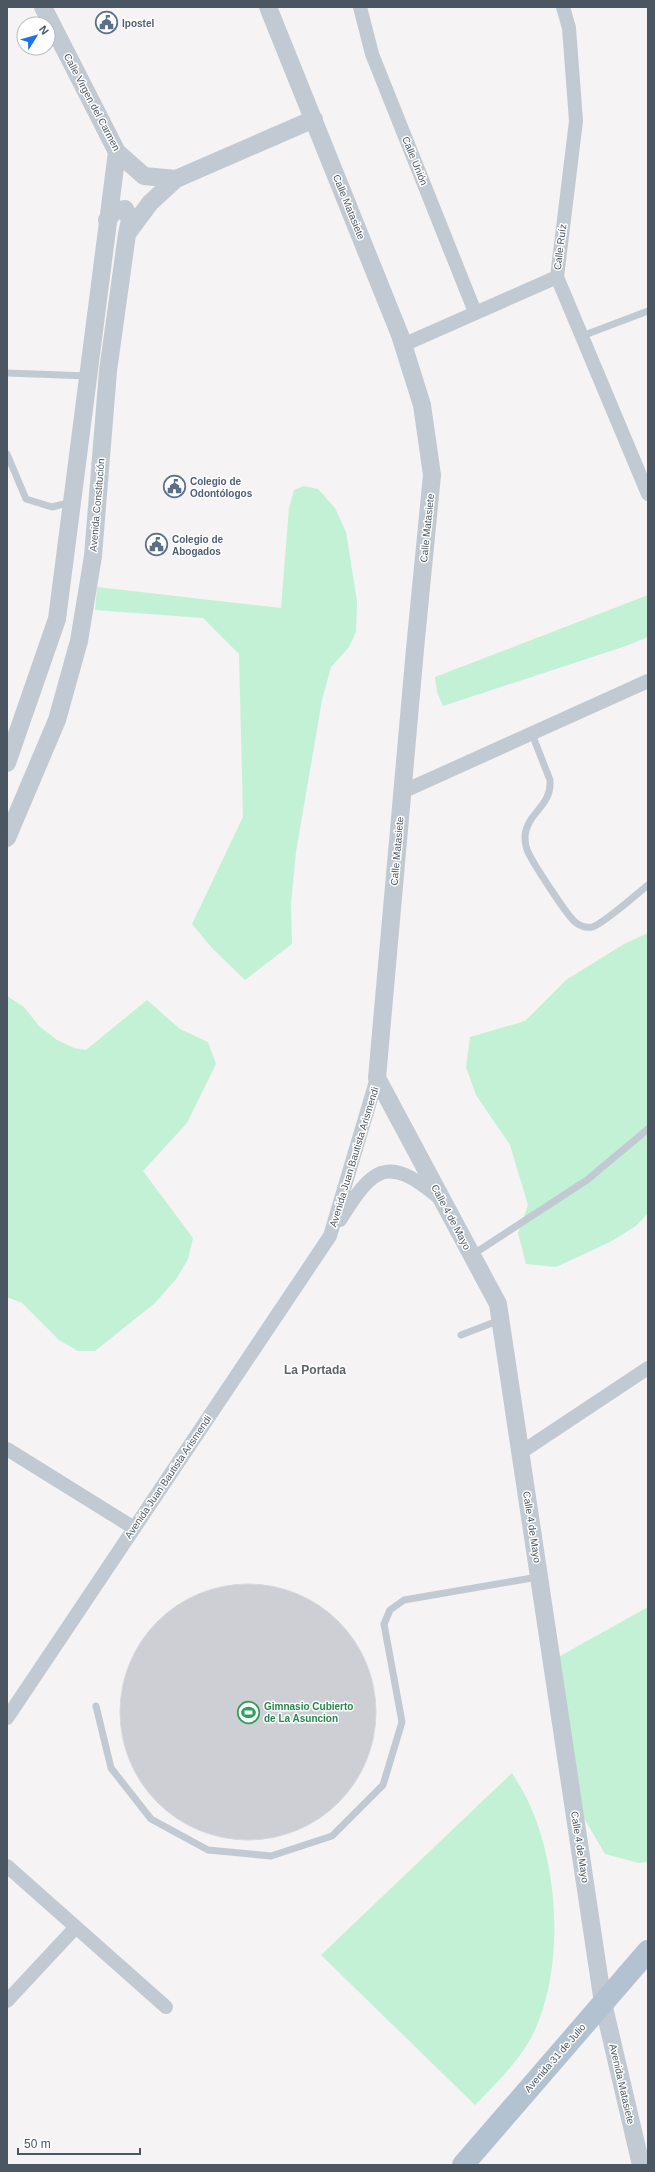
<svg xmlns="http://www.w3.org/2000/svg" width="655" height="2172" viewBox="0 0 655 2172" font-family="Helvetica,sans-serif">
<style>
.green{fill:#c3f1d5}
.building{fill:#cdcfd5;stroke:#d7d9de}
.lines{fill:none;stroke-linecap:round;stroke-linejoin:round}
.service{stroke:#c1cad2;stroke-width:7}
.minor{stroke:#c1cad2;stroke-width:14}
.tertiary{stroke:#c1cad2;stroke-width:18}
.primary{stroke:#b3c2d1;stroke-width:22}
.labels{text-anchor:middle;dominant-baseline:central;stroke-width:3;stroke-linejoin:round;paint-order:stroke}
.service-label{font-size:10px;font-weight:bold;fill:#4e5e75;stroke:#fff;text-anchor:start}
.street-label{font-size:10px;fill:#4a5661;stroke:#fff}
.leisure-label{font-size:10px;font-weight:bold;fill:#27864d;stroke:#fff;text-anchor:start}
.quarter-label{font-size:12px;font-weight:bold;fill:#5f6368;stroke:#fff}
</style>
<rect width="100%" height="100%" fill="#f5f3f3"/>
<path class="green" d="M304 486 318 489 335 508 346 532 357 601 356 632 349 647 331 667 322 700 296 852 291 905 292 944 245 980 212 948 192 924 243 817 239 654 203 618 95 610 97 587 281 608 289 508 294 490Z
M648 595V637L626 646 443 706 437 692 435 677Z
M648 933V1213L636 1226 610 1242 556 1267 526 1264 518 1233 528 1205 510 1145 476 1095 466 1067 470 1037 525 1021 566 980 624 944Z
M7 996 24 1007 39 1026 57 1040 74 1048 86 1050 147 1000 180 1029 208 1042 216 1064 187 1123 143 1171 193 1238 188 1259 177 1278 155 1303 95 1351H78L59 1340 22 1303 7 1297Z
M648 1607V1862L639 1863 605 1854 581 1813 553 1660Z
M512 1773C517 1782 523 1790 527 1799 559 1864 565 1966 534 2032 522 2058 495 2085 475 2105L321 1955Z"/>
<path class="building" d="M120 1712a128 128 0 1 1 256 0a128 128 0 1 1-256 0Z"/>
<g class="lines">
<path class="service" d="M582 336 648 311
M7 373 89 376
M7 454 26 499 52 507 72 502
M532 734 550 780C552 807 527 812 525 836 525 842 526 849 529 854 535 866 566 914 575 922 580 926 586 928 592 927 602 925 638 893 648 885
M472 1255 587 1180 648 1129
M461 1335 500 1320
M96 1706 111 1768 151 1819 208 1850 271 1856 332 1836 383 1785 402 1722 384 1624 390 1610 404 1600 538 1577"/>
<path class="minor" d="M360 7 372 54 475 312
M563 7 569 28 576 121 557 277 648 494
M403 345 557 277
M402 792 648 681
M340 1220C372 1169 386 1153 438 1197
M7 1449 134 1528
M520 1453 648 1368
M7 1718 330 1236 377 1078
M7 1866 166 2007
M7 2001 76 1927"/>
<path class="tertiary" d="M43 7 117 152 144 176 176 179 314 119
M268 7 400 335 422 405 432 475 415 649 377 1078 498 1304 603 2003 641 2165
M107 220 115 211 125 209 130 220 127 234
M7 763 57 619 117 152
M7 838 57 720 79 641 93 556 108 371 127 234 150 203 176 179"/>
<path class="primary" d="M463 2165 648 1951"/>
</g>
<defs>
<symbol id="civic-ring" viewBox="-11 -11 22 22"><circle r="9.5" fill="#fff" stroke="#5c6f8a" stroke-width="1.5"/><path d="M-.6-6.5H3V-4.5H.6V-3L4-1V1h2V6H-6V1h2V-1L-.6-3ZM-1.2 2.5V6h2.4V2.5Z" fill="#5c6f8a"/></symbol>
<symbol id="stadium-ring" viewBox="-11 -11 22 22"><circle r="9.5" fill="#fff" stroke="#2e9e5b" stroke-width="1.5"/><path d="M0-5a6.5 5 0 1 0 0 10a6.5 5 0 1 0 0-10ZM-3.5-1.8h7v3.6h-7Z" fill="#2e9e5b"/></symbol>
</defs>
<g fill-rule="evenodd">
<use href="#civic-ring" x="94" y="10" width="25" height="25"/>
<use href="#civic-ring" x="162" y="474" width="25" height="25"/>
<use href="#civic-ring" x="144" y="532" width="25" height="25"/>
<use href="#stadium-ring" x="236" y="1700" width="25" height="25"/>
</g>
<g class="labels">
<g class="service-label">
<text x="122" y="23">Ipostel</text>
<text x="190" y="481">Colegio de<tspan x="190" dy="12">Odontólogos</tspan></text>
<text x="172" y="539">Colegio de<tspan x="172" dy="12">Abogados</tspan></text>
</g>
<g class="street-label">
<text transform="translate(92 102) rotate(62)">Calle Virgen del Carmen</text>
<text transform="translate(415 161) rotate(68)">Calle Unión</text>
<text transform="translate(349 207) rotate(68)">Calle Matasiete</text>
<text transform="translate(560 247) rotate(-83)">Calle Ruíz</text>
<text transform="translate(97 505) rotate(-85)">Avenida Constitución</text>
<text transform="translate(427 528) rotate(-84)">Calle Matasiete</text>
<text transform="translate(397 851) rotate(-85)">Calle Matasiete</text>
<text transform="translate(354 1157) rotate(-73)">Avenida Juan Bautista Arismendi</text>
<text transform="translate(451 1217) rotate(62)">Calle 4 de Mayo</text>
<text transform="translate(168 1477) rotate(-56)">Avenida Juan Bautista Arismendi</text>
<text transform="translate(532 1527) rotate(81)">Calle 4 de Mayo</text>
<text transform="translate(580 1847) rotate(81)">Calle 4 de Mayo</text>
<text transform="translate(555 2058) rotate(-49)">Avenida 31 de Julio</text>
<text transform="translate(622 2084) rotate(77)">Avenida Matasiete</text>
</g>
<g class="leisure-label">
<text x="264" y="1706">Gimnasio Cubierto<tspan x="264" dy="12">de La Asuncion</tspan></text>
</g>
<g class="quarter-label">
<text x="315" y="1370">La Portada</text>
</g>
</g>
<rect width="655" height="2172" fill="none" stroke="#4a5661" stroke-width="16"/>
<g transform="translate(36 36) rotate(53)"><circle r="19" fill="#ffffff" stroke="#b7bbc0"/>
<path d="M0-3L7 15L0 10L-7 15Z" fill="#1a73e8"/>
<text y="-6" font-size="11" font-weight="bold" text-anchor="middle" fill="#4a5661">N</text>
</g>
<path d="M18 2148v6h122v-6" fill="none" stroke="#4a5661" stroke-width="2"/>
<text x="24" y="2148" font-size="12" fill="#4a5661" stroke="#ffffff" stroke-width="3" paint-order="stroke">50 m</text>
</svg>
